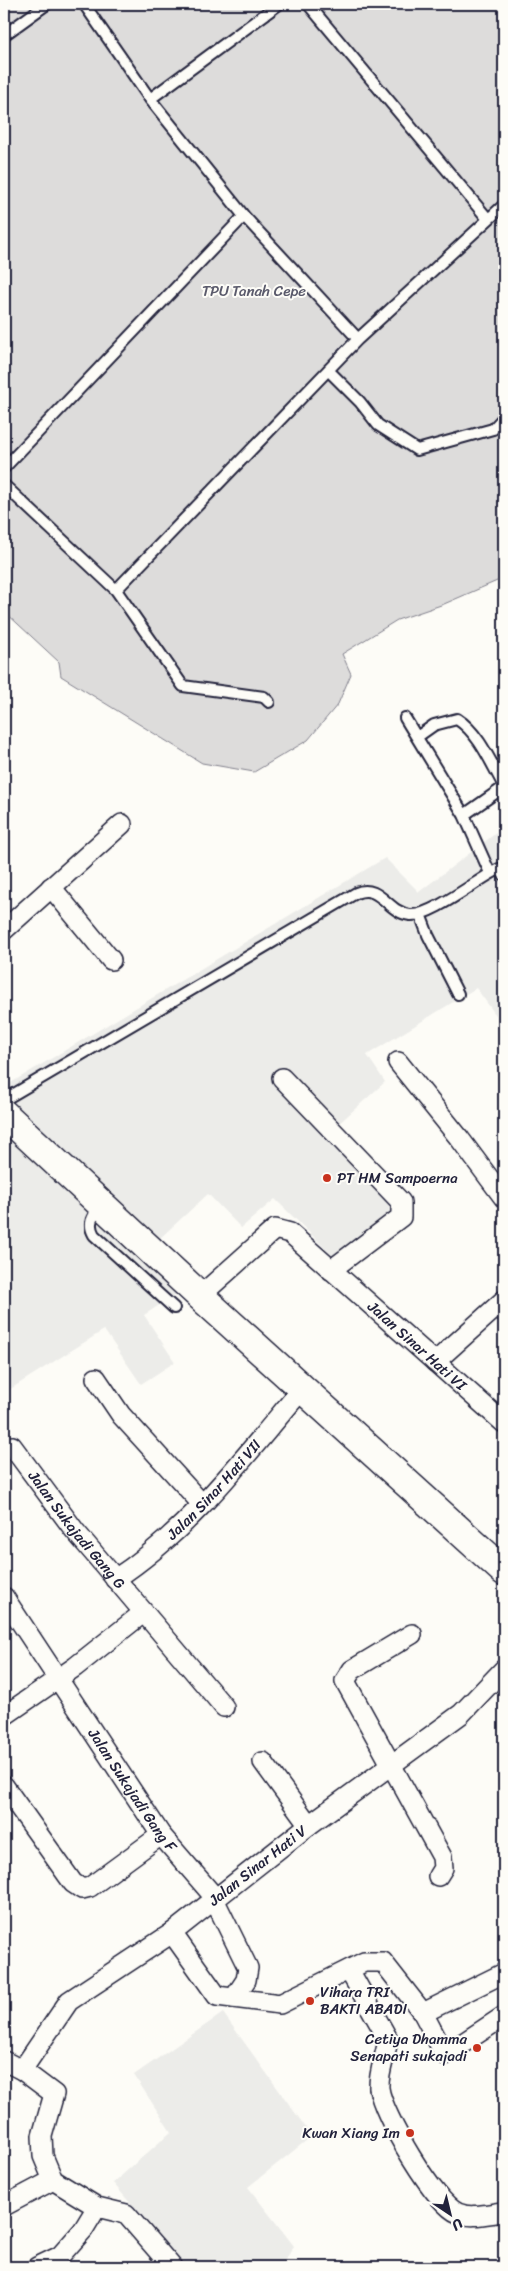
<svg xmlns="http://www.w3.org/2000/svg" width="508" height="2271" viewBox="0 0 508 2271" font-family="Sriracha,sans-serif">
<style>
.built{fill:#ecece9}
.green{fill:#dddcdb;stroke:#807f8b}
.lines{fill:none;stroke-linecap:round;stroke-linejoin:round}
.lane-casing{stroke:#22223b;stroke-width:14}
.street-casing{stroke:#22223b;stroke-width:22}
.secondary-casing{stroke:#22223b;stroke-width:31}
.lane{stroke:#fdfcf7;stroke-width:10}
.street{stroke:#fdfcf7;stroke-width:19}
.secondary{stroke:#fdfcf7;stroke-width:28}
.poi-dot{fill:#c8321e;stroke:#fdfcf7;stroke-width:2}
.labels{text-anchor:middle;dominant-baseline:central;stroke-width:4;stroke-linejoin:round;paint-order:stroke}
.park-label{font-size:15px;fill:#5a5a6b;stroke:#fdfcf7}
.poi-label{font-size:15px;fill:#22223b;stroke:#fdfcf7;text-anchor:start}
.street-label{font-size:15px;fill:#22223b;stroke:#fdfcf7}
</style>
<rect width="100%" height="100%" fill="#fdfcf7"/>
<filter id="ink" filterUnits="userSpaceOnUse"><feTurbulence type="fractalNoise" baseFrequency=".02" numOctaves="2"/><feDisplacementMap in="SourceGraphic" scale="10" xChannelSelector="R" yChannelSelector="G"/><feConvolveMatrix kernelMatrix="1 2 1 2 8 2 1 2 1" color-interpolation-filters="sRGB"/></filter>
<g filter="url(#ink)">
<path class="built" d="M504 827V1026L476 988 367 1055 385 1082 336 1126 404 1203 339 1262 275 1199 241 1228 208 1194 147 1250 187 1287 144 1315 175 1362 141 1384 104 1330 4 1393V1087L385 858 419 892Z
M223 2013 312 2136 248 2187 294 2246 281 2267H185L113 2183 171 2132 134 2075Z"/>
<path class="green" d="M4 4H504V578L444 604 397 620 342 654 351 674 338 704 308 740 254 772 202 763 61 676 59 662 4 611Z"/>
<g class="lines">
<defs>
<path id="lane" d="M84 4 150 99 244 216 358 339
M308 4 488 219
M4 35 47 4
M150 99 279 4
M328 370 360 402 378 425 417 450 493 429 504 417
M4 468 244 216
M4 485 116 590
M269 702 264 697 183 686 116 590 358 339 504 205
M405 718 464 815 490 873
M417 737 434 725 457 719C479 733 491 763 504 786
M464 815 504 787
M420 914 428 935 458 994
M4 1100 356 893C380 883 388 913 410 915 431 917 478 879 499 869L504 875
M100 1206C93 1216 87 1223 94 1235L174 1308"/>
<g id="street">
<path d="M51 887 111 960"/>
<path d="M4 930 122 824"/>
<path d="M398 1062 460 1139 504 1198"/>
<path d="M282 1078 401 1202V1217L331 1270"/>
<path id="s1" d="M200 1296 275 1229 290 1233 504 1423"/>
<path d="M435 1362 504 1300"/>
<path d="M96 1378 121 1415 202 1504"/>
<path id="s2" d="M12 1446 75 1531 224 1707"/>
<path id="s3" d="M115 1579C189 1531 245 1456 302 1389"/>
<path id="s4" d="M4 1597 161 1835 211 1893 248 1968 246 1980 234 1998"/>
<path d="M412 1634 352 1670 345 1681 442 1857 443 1868 438 1876"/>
<path d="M4 1716 75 1667 143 1613"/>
<path d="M263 1762 309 1825"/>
<path d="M4 1786 73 1883 82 1889 90 1887 161 1835"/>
<path d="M172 1933 217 1996 280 2004 364 1962H383L423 2013 445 2055 504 2016"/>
<path d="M349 1970 388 2039C386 2055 378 2073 379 2088 382 2114 435 2204 458 2213 472 2219 490 2213 504 2212"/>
<path d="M423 2013 504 1973"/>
<path d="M4 2061 22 2070 54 2094 42 2136 43 2156 53 2180 97 2207 126 2214 172 2267"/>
<path id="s5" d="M22 2070 69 2001 172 1933 309 1825 461 1714 504 1669"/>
<path d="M4 2206 53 2180"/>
<path d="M37 2267 60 2256 83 2230 97 2207"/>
</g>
<path id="secondary" d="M4 1114 200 1296 504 1571"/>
</defs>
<use href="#lane" class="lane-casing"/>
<use href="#street" class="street-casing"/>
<use href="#secondary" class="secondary-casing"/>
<use href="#lane" class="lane"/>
<use href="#street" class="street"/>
<use href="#secondary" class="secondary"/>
</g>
</g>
<g class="poi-dot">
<circle cx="327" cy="1178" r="5"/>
<circle cx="310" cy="2001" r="5"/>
<circle cx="477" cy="2048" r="5"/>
<circle cx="410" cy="2133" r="5"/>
</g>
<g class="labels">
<g class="park-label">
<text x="254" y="291">TPU Tanah Cepe</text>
</g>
<g class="poi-label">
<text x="337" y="1178">PT HM Sampoerna</text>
<text x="320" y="1992">Vihara TRI<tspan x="320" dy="17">BAKTI ABADI</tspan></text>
<text x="467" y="2039" text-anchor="end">Cetiya Dhamma<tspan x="467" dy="17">Senapati sukajadi</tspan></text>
<text x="400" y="2133" text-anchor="end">Kwan Xiang Im</text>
</g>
<g class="street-label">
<text stroke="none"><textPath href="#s1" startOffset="286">Jalan Sinar Hati VI</textPath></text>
<text stroke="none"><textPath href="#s3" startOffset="134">Jalan Sinar Hati VII</textPath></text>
<text stroke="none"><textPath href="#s2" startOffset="106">Jalan Sukajadi Gang G</textPath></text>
<text stroke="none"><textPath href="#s4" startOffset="232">Jalan Sukajadi Gang F</textPath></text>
<text stroke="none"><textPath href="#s5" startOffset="316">Jalan Sinar Hati V</textPath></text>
</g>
</g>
<rect width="508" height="2271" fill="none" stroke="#fdfcf7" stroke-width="20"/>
<rect x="10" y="10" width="488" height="2251" fill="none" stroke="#22223b" stroke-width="2" filter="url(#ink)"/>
<g transform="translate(450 2214) rotate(145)" stroke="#fdfcf7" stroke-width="4" paint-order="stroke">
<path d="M0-4L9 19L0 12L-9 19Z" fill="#22223b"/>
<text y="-8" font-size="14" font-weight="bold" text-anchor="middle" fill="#22223b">U</text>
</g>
</svg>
